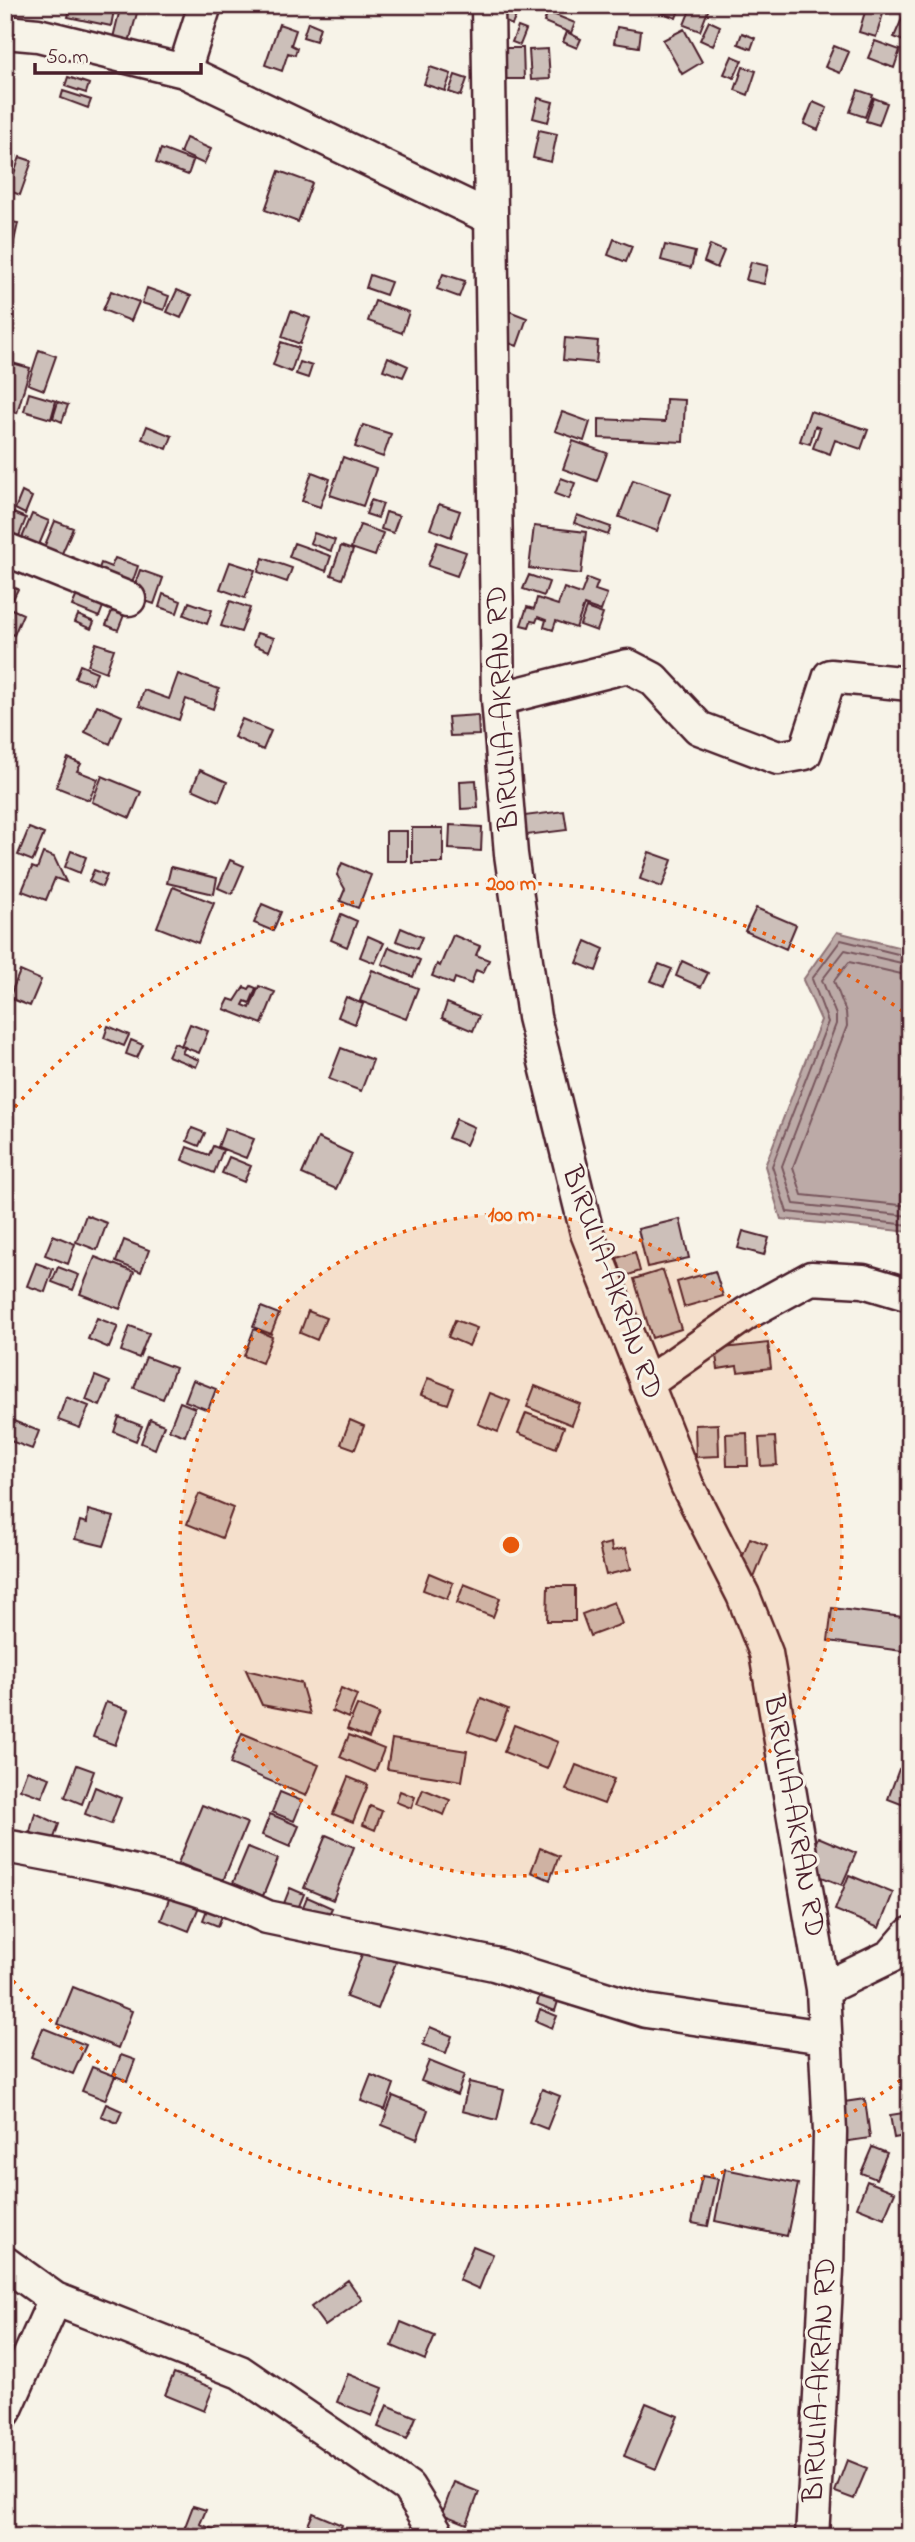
<svg xmlns="http://www.w3.org/2000/svg" width="915" height="2542" viewBox="0 0 915 2542" font-family="'Indie Flower',sans-serif">
<style>
.water{fill:#bcaaa7;stroke:#8e7275;stroke-width:2}
.lines{fill:none;stroke-linecap:round;stroke-linejoin:round}
.shore{stroke:#78575d;stroke-width:2}
.building{fill:#ccbfb9;stroke:#4a1f2b;stroke-width:2}
.minor-casing{stroke:#4a1f2b;stroke-width:37}
.minor{stroke:#f7f3e8;stroke-width:32}
.ring{fill:none;stroke:#e8590c;stroke-width:3.5;stroke-dasharray:3.5 7}
.labels{text-anchor:middle;dominant-baseline:central;stroke-width:6;stroke-linejoin:round;paint-order:stroke}
.street-label{font-size:30px;fill:#4a1f2b;stroke:#f7f3e8}
.centre{fill:#e8590c;stroke:#f7f3e8;stroke-width:3.5}
.ring-label{font-size:21px;text-anchor:middle;font-weight:bold;fill:#e8590c;stroke:#f7f3e8;stroke-width:6;stroke-linejoin:round;paint-order:stroke}
</style>
<rect width="100%" height="100%" fill="#f7f3e8"/>
<filter id="ink" filterUnits="userSpaceOnUse"><feTurbulence type="fractalNoise" baseFrequency=".0143" numOctaves="2"/><feDisplacementMap in="SourceGraphic" scale="14" xChannelSelector="R" yChannelSelector="G"/><feConvolveMatrix kernelMatrix="1 2 1 2 8 2 1 2 1" color-interpolation-filters="sRGB"/></filter>
<g filter="url(#ink)">
<path class="water" d="M837 932 910 950V1232L781 1219 765 1166 821 1020 803 980Z"/>
<g class="lines">
<path class="shore" d="M910 957 841 940 812 979 828 1022 772 1166 787 1212 910 1225
M910 965 845 950 822 980 836 1015V1024L782 1166 794 1204 910 1216
M910 976 849 962 834 981 846 1012 847 1026 793 1167 802 1195 910 1206"/>
</g>
<path class="building" d="M71 5H115L111 26 68 17Z
M501 5 520 7 512 25 496 17Z
M656 5H681L676 18 654 10Z
M692 5 709 8 700 31 684 25Z
M867 5 885 7 876 37 859 32Z
M908 5H910V44L894 37Z
M120 9 137 13 128 46 112 42Z
M548 12 575 23 571 33 544 22Z
M709 21 720 26 713 46 700 40Z
M308 22 320 27 316 41 303 37Z
M279 24 296 30 291 45 297 48 295 55 288 53 282 71 265 65Z
M518 27 526 30 520 45 512 42Z
M617 27 641 31 639 47 614 43Z
M684 29 702 62 682 74 663 40Z
M567 32 581 39 577 48 563 42Z
M742 33 755 38 751 49 738 44Z
M875 41 900 50 894 68 868 58Z
M834 46 849 52 840 73 825 67Z
M504 48H523L524 79H505Z
M548 49 550 79 531 80 529 50Z
M732 56 742 60 734 78 724 74Z
M430 67 451 74 445 91 424 84Z
M743 67 756 71 748 95 735 90Z
M455 75 467 79 461 96 449 92Z
M68 77 89 84 86 93 65 86Z
M858 90 873 95 865 117 850 112Z
M63 91 91 100 88 108 61 98Z
M538 98 553 102 548 122 533 118Z
M874 98 887 103 879 125 866 121Z
M813 102 827 108 818 130 804 124Z
M539 130 557 134 551 162 533 158Z
M186 138 211 149 204 164 180 153Z
M161 149 193 161 188 175 156 163Z
M5 152 16 156 10 173 5 171Z
M20 157 32 161 20 195 5 189V177L12 179Z
M279 171 312 183 298 222 265 210Z
M5 221 18 223 13 246 5 245Z
M614 239 632 246 626 262 608 255Z
M665 245 695 252 691 268 661 260Z
M710 245 724 251 717 268 704 262Z
M751 262 768 266 764 284 746 280Z
M443 274 465 281 459 297 437 289Z
M370 275 391 282 386 295 366 288Z
M147 288 169 296 164 310 142 303Z
M177 290 191 296 181 318 167 312Z
M111 291 139 302 131 321 103 310Z
M375 301 409 312 402 333 368 321Z
M291 311 310 318 300 344 282 337Z
M509 311 527 318 517 346 499 339Z
M565 338 598 341 596 363 563 360Z
M281 342 299 348 291 372 273 365Z
M39 350 56 356 44 390 28 384Z
M388 357 408 366 403 377 383 370Z
M5 361 30 368 17 413 5 410Z
M300 362 312 366 308 378 296 374Z
M29 393 56 401 51 419 24 411Z
M666 399 685 400 683 442 599 438V419L665 422Z
M58 402 68 405 62 422 53 418Z
M810 411 868 430 861 449 835 440 830 454 813 448 820 428 815 426 810 444 800 441Z
M562 412 590 422 584 441 555 431Z
M363 425 391 434 383 457 355 447Z
M147 426 172 436 167 449 142 439Z
M573 441 607 453 597 481 563 469Z
M343 457 376 469 363 506 330 495Z
M312 472 330 479 320 507 302 501Z
M561 478 575 483 569 499 555 494Z
M633 480 670 493 657 531 619 517Z
M22 492 32 497 25 514 15 509Z
M371 500 383 504 378 518 366 514Z
M439 504 460 511 451 537 430 529Z
M11 512 26 518 16 544 5 540V527Z
M386 512 399 516 393 533 381 529Z
M32 514 49 521 34 557 17 550Z
M577 515 611 527 608 535 574 523Z
M55 521 73 528 57 565 40 557Z
M360 525 383 533 375 556 351 548Z
M534 526 586 532 581 574 529 568Z
M314 533 335 540 331 551 310 543Z
M437 542 466 552 457 576 428 566Z
M294 543 331 556 326 571 289 557Z
M341 546 353 550 342 579 331 575Z
M115 558 138 566 129 592 95 580 101 563 111 567Z
M263 558 292 568 287 582 258 572Z
M230 562 255 570 245 598 220 589Z
M140 570 163 578 154 604 131 596Z
M529 575 549 582 544 596 523 589Z
M587 578 598 582 595 590 607 594 601 611 584 605 576 628 556 621 553 630 544 627 546 620 538 617 536 622 531 621 529 627 521 625 527 607 534 609 537 598 558 605 564 588 581 594Z
M5 584 18 589 13 599 5 596Z
M80 588 106 599 99 617 72 606Z
M163 594 181 601 177 613 159 607Z
M117 600 128 605 118 630 106 625Z
M230 601 250 608 241 632 221 626Z
M189 602 212 610 207 624 184 615Z
M5 606 23 614 14 635 5 632Z
M586 608 603 614 597 631 580 625Z
M78 615 94 622 91 629 75 622Z
M257 633 274 638 269 651 253 645Z
M96 643 114 649 106 672 88 665Z
M80 665 97 672 93 684 75 678Z
M178 674 219 689 213 709 186 699 179 720 139 706 144 690 169 699Z
M97 705 122 716 110 744 85 732Z
M478 715 479 735 450 736 448 717Z
M242 719 271 731 263 750 234 737Z
M68 758 81 764 77 771 98 779 89 800 56 787Z
M200 770 227 782 219 801 192 789Z
M102 776 141 792 130 818 92 802Z
M476 780 478 808 461 809 460 781Z
M564 811 567 830 519 836 516 817Z
M450 825 482 827 481 851 449 849Z
M29 828 44 834 33 861 18 855Z
M412 828H443V863H412Z
M386 831H407V861H386Z
M71 851 86 857 80 873 65 867Z
M649 852 672 860 662 887 640 879Z
M43 853 54 857 66 882 55 878 46 900 22 891 32 867 37 869Z
M230 860 244 866 232 894 218 888Z
M342 863 371 875 358 908 340 901 345 889 337 875Z
M171 867 217 878 214 894 167 883Z
M94 870 107 875 102 887 89 881Z
M173 887 214 903 198 943 157 927Z
M262 904 281 912 273 931 254 923Z
M756 908 796 925 786 949 745 931Z
M341 914 357 921 347 947 331 940Z
M401 928 422 937 417 949 396 941Z
M453 935 480 946 476 955 489 960 483 973 476 970 471 984 455 978 453 984 432 976 437 964 440 966Z
M368 936 384 943 375 963 360 957Z
M586 941 604 949 596 971 577 963Z
M389 947 420 960 413 977 382 964Z
M682 961 708 973 701 987 676 976Z
M659 964 672 969 664 986 651 981Z
M372 970 418 988 406 1019 360 1001Z
M20 971 41 980 30 1006 9 998Z
M251 986 256 988 250 1003 245 1001 243 1005 250 1008 259 986 275 992 262 1024 224 1009 229 999 235 1001 244 987 249 989Z
M346 997 363 1004 355 1024 338 1017Z
M447 1003 479 1016 473 1031 442 1018Z
M190 1024 208 1031 199 1053 181 1046Z
M108 1026 129 1035 124 1046 104 1038Z
M131 1040 143 1045 137 1058 126 1054Z
M174 1043 185 1047 182 1053 199 1060 196 1067 168 1056Z
M341 1048 373 1060 361 1091 329 1079Z
M456 1119 474 1127 466 1145 448 1138Z
M192 1128 205 1133 199 1146 187 1141Z
M225 1128 254 1139 246 1158 218 1147Z
M318 1138 352 1154 336 1189 302 1174Z
M213 1146 223 1150 214 1173 182 1160 187 1147 209 1155Z
M229 1157 251 1166 244 1182 222 1173Z
M86 1215 107 1223 97 1250 76 1242Z
M680 1219 689 1258 647 1267 638 1229Z
M743 1231 769 1238 764 1255 738 1248Z
M53 1235 75 1244 68 1264 45 1255Z
M124 1240 149 1250 141 1272 116 1262Z
M635 1252 640 1271 623 1277 617 1258Z
M95 1257 134 1272 120 1309 80 1294Z
M36 1263 53 1269 45 1292 27 1286Z
M58 1267 79 1275 73 1290 52 1282Z
M663 1270 681 1329 652 1338 634 1279Z
M715 1271 723 1296 684 1307 677 1282Z
M261 1307 279 1314 271 1334 253 1327Z
M308 1311 326 1318 317 1340 300 1333Z
M97 1318 118 1326 109 1348 88 1339Z
M455 1320 477 1328 469 1346 448 1337Z
M130 1326 149 1333 139 1358 121 1351Z
M254 1329 272 1337 262 1363 244 1356Z
M768 1343 771 1368 738 1372 737 1366 718 1369 715 1349Z
M146 1357 175 1368 163 1399 134 1388Z
M95 1376 110 1382 100 1406 86 1400Z
M428 1378 454 1388 448 1404 421 1395Z
M193 1380 216 1389 208 1410 185 1401Z
M535 1386 580 1404 572 1425 527 1407Z
M490 1393 510 1401 498 1432 478 1424Z
M66 1397 89 1406 80 1428 58 1420Z
M180 1402 195 1408 185 1436 169 1430Z
M526 1413 564 1427 556 1448 518 1433Z
M119 1417 142 1426 136 1441 114 1432Z
M150 1419 164 1425 155 1449 141 1443Z
M11 1420 39 1431 32 1449 5 1439Z
M350 1420 364 1426 355 1449 341 1444Z
M718 1424 719 1456 696 1457 695 1425Z
M747 1433 748 1466H727L726 1434Z
M775 1437 777 1465 761 1466 759 1438Z
M199 1494 233 1508 222 1538 187 1524Z
M88 1510 114 1517 104 1546 75 1539 80 1521 87 1523Z
M750 1538 767 1545 754 1578 737 1571Z
M611 1543 612 1551 626 1548 631 1569 606 1575 599 1546Z
M429 1573 453 1583 447 1599 423 1590Z
M464 1584 500 1598 493 1617 457 1603Z
M548 1586H575V1621H547Z
M614 1602 622 1624 590 1636 582 1614Z
M832 1608 910 1618V1652L828 1641Z
M246 1670 301 1683 310 1714 262 1705Z
M341 1688 357 1695 348 1718 332 1711Z
M481 1698 508 1709 495 1741 468 1731Z
M106 1702 128 1710 115 1745 93 1737Z
M357 1705 379 1714 369 1738 347 1729Z
M514 1725 558 1742 547 1769 504 1752Z
M242 1733 319 1765 306 1796 230 1764Z
M349 1735 384 1749 375 1772 340 1757Z
M392 1739 467 1751 462 1781 387 1769Z
M77 1765 94 1771 82 1804 65 1797Z
M576 1765 614 1779 604 1804 566 1790Z
M899 1769 910 1773 909 1807 888 1799Z
M27 1770 50 1778 42 1797 20 1789Z
M348 1777 368 1785 353 1822 333 1814Z
M95 1787 121 1798 111 1824 85 1814Z
M423 1789 450 1800 444 1815 417 1804Z
M400 1791 415 1797 411 1808 396 1802Z
M280 1792 302 1801 294 1821 272 1812Z
M202 1805 247 1823 223 1881 178 1863Z
M370 1806 382 1811 375 1830 363 1825Z
M35 1813 59 1824 51 1846 29 1836Z
M270 1814 299 1826 290 1847 262 1835Z
M326 1835 354 1847 333 1900 304 1888Z
M818 1837 856 1853 842 1885 804 1870Z
M248 1847 278 1859 263 1896 233 1883Z
M540 1848 559 1856 550 1880 531 1872Z
M849 1875 893 1893 879 1928 835 1910Z
M176 1881 205 1892 189 1931 161 1920Z
M290 1888 304 1894 297 1911 283 1906Z
M212 1897 227 1903 218 1926 203 1920Z
M307 1897 332 1908 325 1922 301 1912Z
M364 1949 396 1962 378 2009 346 1997Z
M73 1987 132 2011 118 2048 58 2024Z
M541 1991 559 1998 555 2011 537 2004Z
M540 2009 557 2016 552 2028 536 2021Z
M430 2027 452 2036 446 2053 423 2045Z
M43 2028 86 2045 73 2074 31 2057Z
M121 2055 135 2060 127 2081 113 2075Z
M429 2061 464 2075 457 2095 421 2081Z
M92 2067 115 2076 105 2100 82 2091Z
M371 2075 394 2084 385 2110 361 2101Z
M469 2082 504 2090 497 2120 462 2111Z
M542 2089 560 2096 547 2129 529 2122Z
M393 2096 428 2110 417 2139 382 2125Z
M865 2099 870 2138 842 2142 837 2103Z
M106 2104 122 2111 117 2123 101 2116Z
M910 2112V2135L894 2138 890 2115Z
M872 2147 887 2153 876 2179 861 2173Z
M725 2169 798 2184 787 2236 715 2221Z
M702 2176 718 2179 708 2226 692 2223Z
M867 2181 895 2192 884 2218 857 2207Z
M473 2246 493 2254 479 2289 459 2280Z
M348 2280 362 2300 325 2326 311 2307Z
M401 2322 435 2336 425 2360 392 2346Z
M174 2373 213 2388 204 2411 165 2395Z
M348 2374 383 2388 372 2416 337 2402Z
M646 2403 678 2416 656 2469 624 2456Z
M387 2405 416 2417 407 2439 378 2427Z
M847 2460 867 2468 854 2499 835 2492Z
M454 2482 479 2492 467 2524 442 2514Z
M193 2506 206 2510 200 2524 220 2532 218 2537H181Z
M313 2513 342 2525 337 2537H303Z"/>
<g class="lines">
<defs>
<path id="minor" d="M488 5 498 699 511 854 534 1017 587 1233 687 1485 743 1595 766 1653 823 1989 830 2132 827 2270 812 2537
M5 32 38 35 184 71 491 218
M184 71 205 5
M5 549 129 599
M498 699 628 666 653 679 699 728 778 758 805 753 830 676 910 684
M646 1384 747 1313 811 1278 863 1281 910 1295
M5 1846C93 1862 186 1878 267 1917L494 1964 646 2011 824 2037
M823 1989 891 1956 910 1934
M5 2263 55 2299 240 2372 408 2487 439 2537
M5 2411 55 2299"/>
</defs>
<use href="#minor" class="minor-casing"/>
<use href="#minor" class="minor"/>
</g>
</g>
<circle cx="511" cy="1545" r="331" fill="#e8590c" fill-opacity=".12"/>
<g class="ring">
<circle cx="511" cy="1545" r="331"/>
<path d="M909 2074A662 662 0 0 1 8 1975M8 1115A662 662 0 0 1 909 1016"/>
</g>
<g class="labels">
<g class="street-label">
<text transform="translate(504 708) rotate(-93)">BIRULIA-AKRAN RD</text>
<text transform="translate(611 1283) rotate(70)">BIRULIA-AKRAN RD</text>
<text transform="translate(793 1816) rotate(80)">BIRULIA-AKRAN RD</text>
<text transform="translate(821 2380) rotate(-87)">BIRULIA-AKRAN RD</text>
</g>
</g>
<circle cx="511" cy="1545" r="10" class="centre"/>
<g class="ring-label">
<text x="511" y="890">200 m</text>
<text x="511" y="1221">100 m</text>
</g>
<rect width="915" height="2542" fill="none" stroke="#f7f3e8" stroke-width="28"/>
<rect x="14" y="14" width="887" height="2514" fill="none" stroke="#4a1f2b" stroke-width="2.5" filter="url(#ink)"/>
<path d="M35 63v10h166v-10" fill="none" stroke="#4a1f2b" stroke-width="3.5"/>
<text x="46" y="63" font-size="21" fill="#4a1f2b" stroke="#f7f3e8" stroke-width="5" paint-order="stroke">50 m</text>
</svg>
